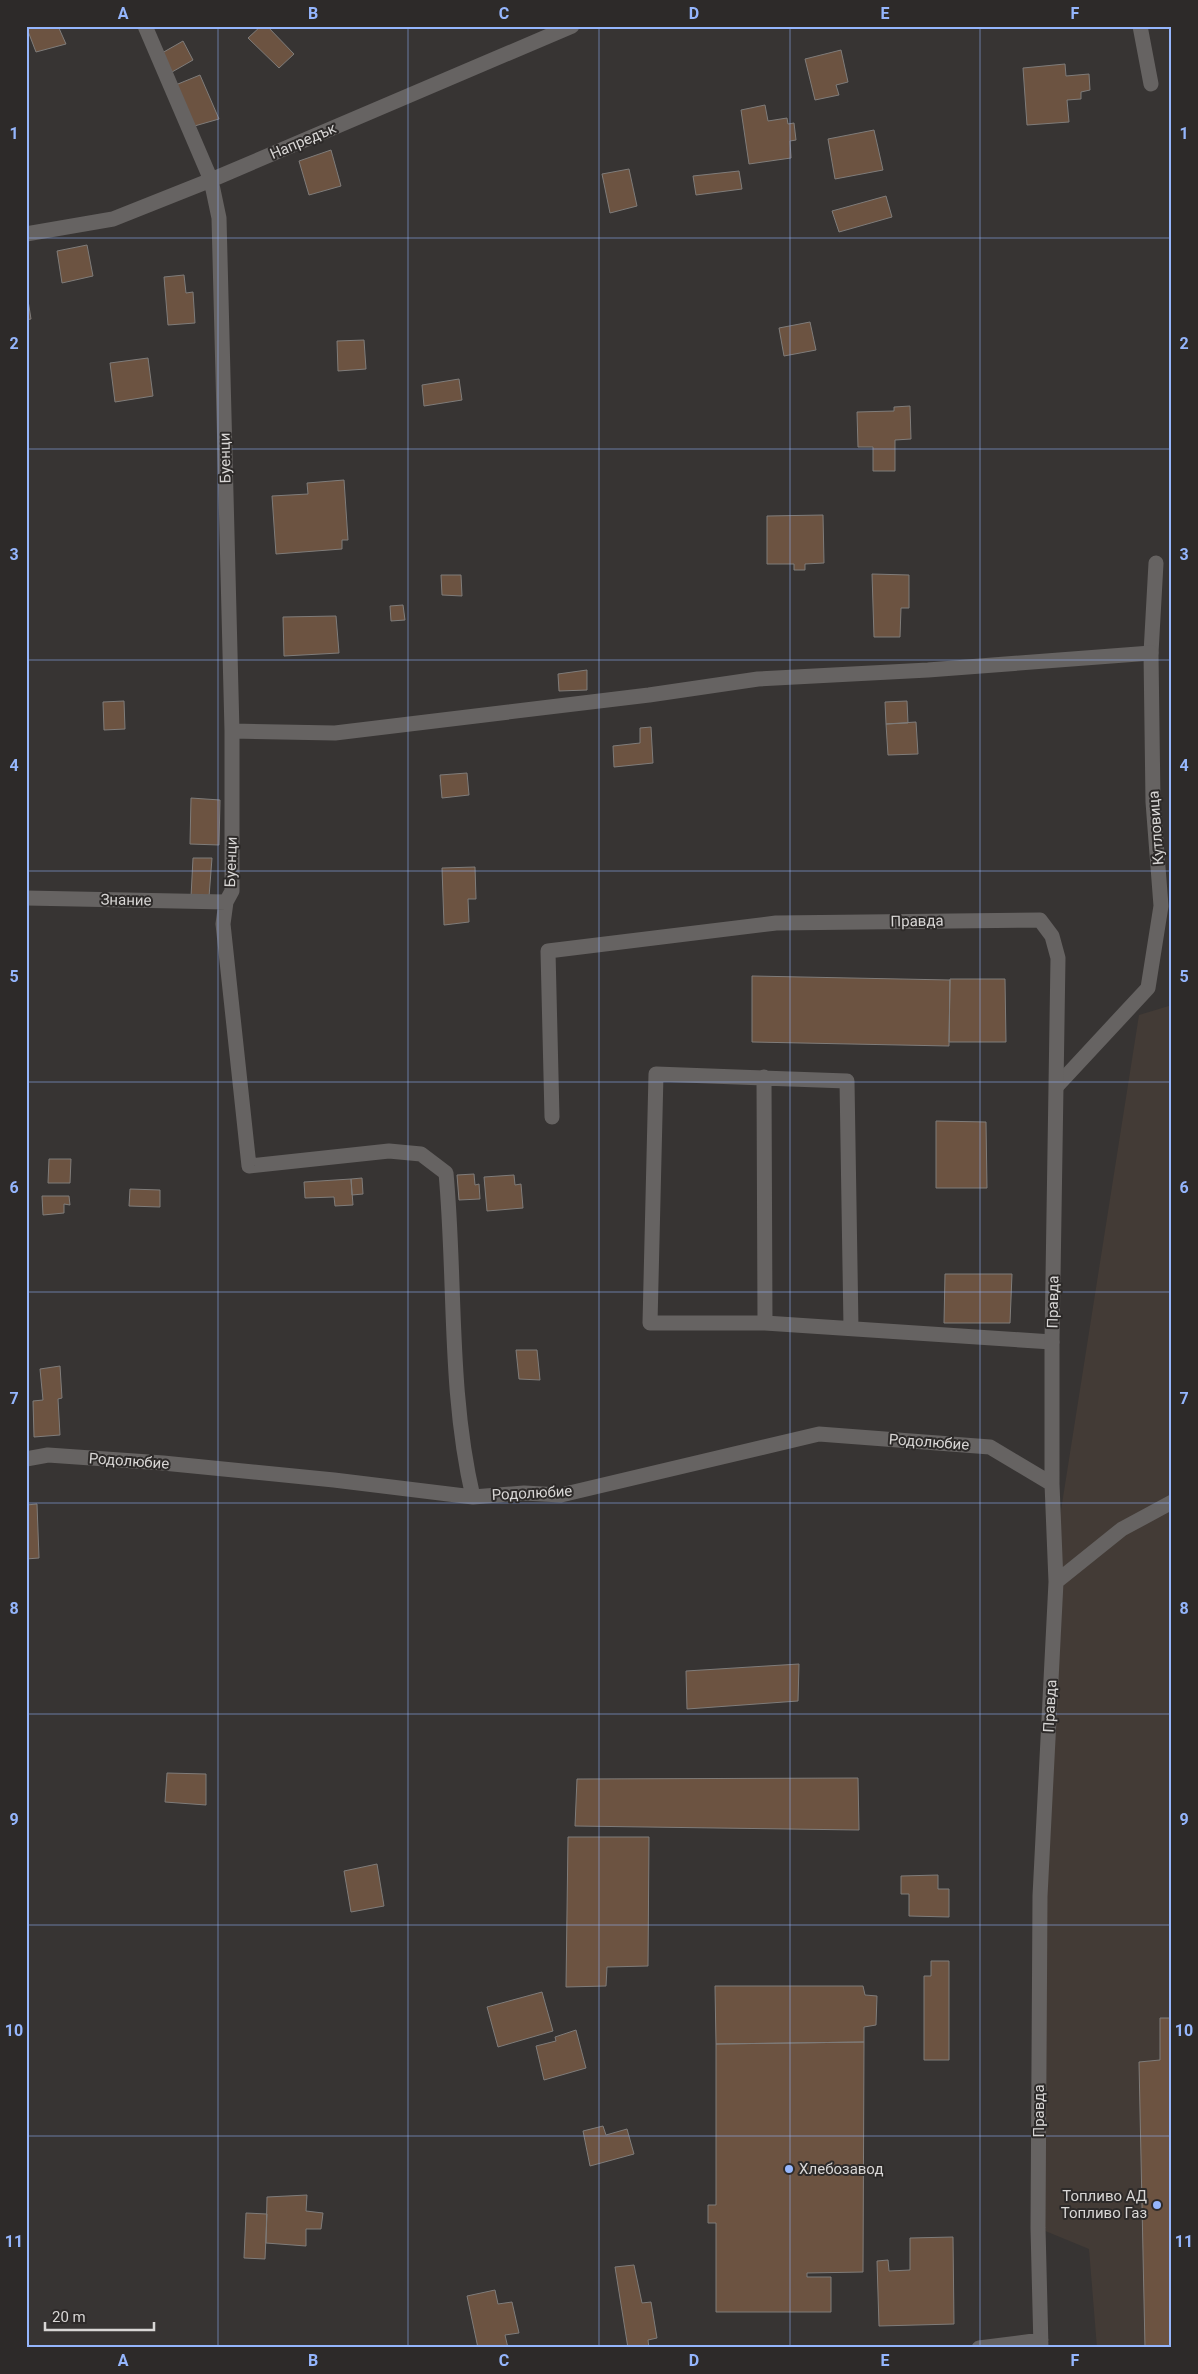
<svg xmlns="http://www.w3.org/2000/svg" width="1198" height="2374" viewBox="0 0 1198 2374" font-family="Roboto,sans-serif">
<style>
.built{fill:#433b36}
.building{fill:#6c5341;stroke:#7f7c7a}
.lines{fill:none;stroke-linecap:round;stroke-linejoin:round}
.lane{stroke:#666362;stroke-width:15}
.street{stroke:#666362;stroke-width:15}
.grid{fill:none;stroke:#95b6fd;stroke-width:1;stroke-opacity:0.55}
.poi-dot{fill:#95b6fd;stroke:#2d2a29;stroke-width:2}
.labels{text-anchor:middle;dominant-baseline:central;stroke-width:4;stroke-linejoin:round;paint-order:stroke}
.street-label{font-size:15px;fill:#d8d6d5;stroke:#2d2a29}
.poi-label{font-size:15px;fill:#d8d6d5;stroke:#2d2a29;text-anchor:start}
.neatline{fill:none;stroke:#95b6fd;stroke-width:2}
.grid-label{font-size:16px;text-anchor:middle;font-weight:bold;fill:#95b6fd}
</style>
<rect width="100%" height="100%" fill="#373433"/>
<path class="built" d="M1172 1005V2348H1097L1089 2249 1038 2228 1050 1580 1139 1015Z"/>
<path class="building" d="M26 26H58L66 44 36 52Z
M261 26H267L294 54 279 68 248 38Z
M183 41 193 60 172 72 162 53Z
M841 50 848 82 836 85 839 95 815 100 805 59Z
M1065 64 1066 76 1089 74 1090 90 1081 92V99L1067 100 1069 122 1027 125 1023 68Z
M200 75 219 119 191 127 173 86Z
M765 105 768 121 787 118 788 124 794 123 796 140 790 141 791 158 749 164 741 110Z
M874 130 883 170 835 179 828 139Z
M331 150 341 186 309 195 299 161Z
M629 169 637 206 610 213 602 174Z
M739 171 742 189 696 195 693 176Z
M886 196 892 217 839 232 832 211Z
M87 245 93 276 62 283 57 251Z
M184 275 186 293 193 292 195 323 168 325 164 277Z
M26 288 31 319 26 320Z
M810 322 816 350 784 356 779 328Z
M364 340 366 369 338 371 337 341Z
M148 358 153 396 115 402 110 363Z
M459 379 462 400 424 406 422 385Z
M910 406 911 439 895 440V471H873V447H858L857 412 894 411V407Z
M344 480 348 540H342V549L276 554 272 496 308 494 307 483Z
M823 515 824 563 805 564V570H794V564H767V516Z
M872 574 909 575V608H901L900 637H874Z
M441 575H461L462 596 442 595Z
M403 605 405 620 391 621 390 606Z
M336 616 339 653 284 656 283 617Z
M587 670V690L559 691 558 674Z
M124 701 125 729 104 730 103 702Z
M907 701 908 723 886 724 885 702Z
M916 722 918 754 888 755 886 724Z
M651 727 653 763 614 767 613 746 640 743V728Z
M467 773 469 795 442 798 440 775Z
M191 798 220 800 219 845 190 844Z
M193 858H212L209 897H191Z
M475 867 476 899H468L469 922 444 925 442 868Z
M752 976 950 980 949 1046 752 1042Z
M950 979H1005L1006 1042H949Z
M936 1121 986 1122 987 1188H936Z
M49 1159H71L70 1183H48Z
M474 1174 475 1185 479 1184 480 1199 459 1200 457 1175Z
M514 1175 515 1185 521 1184 523 1208 487 1211 484 1177Z
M362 1178 363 1194 352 1195 351 1179Z
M351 1179 353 1205 335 1206 334 1197 305 1198 304 1182Z
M130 1189 160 1190V1207L129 1206Z
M42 1196H69L70 1205 64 1204V1213L43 1215Z
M945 1274H1012L1010 1323H944Z
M516 1350H537L540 1380 519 1379Z
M60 1366 62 1398 58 1399 60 1435 34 1437 33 1401 43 1400 40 1369Z
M37 1504 39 1558 26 1559V1505Z
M799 1664 798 1701 687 1709 686 1671Z
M167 1773 206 1774V1805L165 1802Z
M858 1778 859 1830 575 1826 577 1779Z
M568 1837H649L648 1966 607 1967 606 1986 566 1987Z
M377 1864 384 1906 351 1912 344 1871Z
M938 1875V1889H949V1917L909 1916V1894H901V1876Z
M931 1961H949V2060H924V1976H931Z
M715 1986H863L865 1995 877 1996 876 2025 864 2027V2042L716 2044Z
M542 1992 553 2031 498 2047 487 2007Z
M1160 2018H1172V2348H1145L1139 2062 1160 2060Z
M576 2030 586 2068 544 2080 536 2046 556 2041 555 2037Z
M864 2042 863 2272 807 2273V2277H831V2312H716V2223H708V2205H716V2044Z
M603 2126 606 2135 627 2129 634 2154 590 2166 583 2131Z
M307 2195 306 2211 323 2213 321 2229H306V2246L266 2243 267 2197Z
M246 2213 267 2214 265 2259 244 2258Z
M953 2237 954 2324 879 2326 877 2261 888 2260 889 2271 910 2270V2238Z
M634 2265 642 2303 651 2302 657 2338 648 2340 649 2348H628L615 2267Z
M495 2290 498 2304 512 2302 519 2333 505 2335 508 2348H478L467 2296Z"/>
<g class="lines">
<path class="lane" d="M1140 26 1151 84
M764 1077 765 1323 1052 1342
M1057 1086 1148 988 1161 906 1153 802 1151 653 1156 563
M765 1323H650L656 1074 847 1081 851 1328"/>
<path class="street" d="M145 26 211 180 219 218 232 731V891L226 902 223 924 249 1166 389 1151 421 1154 446 1173C456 1281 448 1390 473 1497
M26 234 113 219 211 180 572 26
M232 731 335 733 649 695 758 679 928 670 1151 653
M26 898 226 902
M552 1117 548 951 776 923 1040 920 1052 936 1058 958 1052 1342V1484L1056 1582 1040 1896 1038 2228 1041 2348
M26 1459 48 1455 163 1463 334 1480 473 1497 524 1493 561 1495 819 1434 990 1447 1052 1484
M1056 1582 1122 1529 1172 1502
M979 2348 1041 2340"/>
</g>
<path class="grid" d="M218 26V2348M408 26V2348M599 26V2348M790 26V2348M980 26V2348M26 238H1172M26 449H1172M26 660H1172M26 871H1172M26 1082H1172M26 1292H1172M26 1503H1172M26 1714H1172M26 1925H1172M26 2136H1172"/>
<g class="poi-dot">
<circle cx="789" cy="2169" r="5"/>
<circle cx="1157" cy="2205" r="5"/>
</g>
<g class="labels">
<g class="street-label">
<text transform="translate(303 141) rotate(-23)">Напредък</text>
<text transform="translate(225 458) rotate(-91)">Буенци</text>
<text transform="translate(1156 828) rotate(-94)">Кутловица</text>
<text transform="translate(231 862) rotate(-88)">Буенци</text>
<text transform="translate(126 900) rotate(1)">Знание</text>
<text transform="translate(917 921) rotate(-1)">Правда</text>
<text transform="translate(1053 1302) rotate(-89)">Правда</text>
<text transform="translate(929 1442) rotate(4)">Родолюбие</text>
<text transform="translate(129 1461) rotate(4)">Родолюбие</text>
<text transform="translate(532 1493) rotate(-3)">Родолюбие</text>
<text transform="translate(1050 1706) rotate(-87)">Правда</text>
<text transform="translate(1039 2111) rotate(-90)">Правда</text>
</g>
<g class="poi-label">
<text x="799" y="2169">Хлебозавод</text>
<text x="1147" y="2196" text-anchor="end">Топливо АД<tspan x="1147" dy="17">Топливо Газ</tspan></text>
</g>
</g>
<rect width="1198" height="2374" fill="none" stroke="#2d2a29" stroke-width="55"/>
<path d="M45 2322v8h109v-8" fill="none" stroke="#d8d6d5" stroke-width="2.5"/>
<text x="52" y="2322" font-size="15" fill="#d8d6d5" stroke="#2d2a29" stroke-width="4" paint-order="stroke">20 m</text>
<rect x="28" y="28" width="1142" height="2318" class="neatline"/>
<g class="grid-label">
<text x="123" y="19">A</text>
<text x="313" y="19">B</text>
<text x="504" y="19">C</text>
<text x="694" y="19">D</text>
<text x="885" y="19">E</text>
<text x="1075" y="19">F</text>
<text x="14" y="139">1</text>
<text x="1184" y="139">1</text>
<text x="14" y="349">2</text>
<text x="1184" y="349">2</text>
<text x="14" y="560">3</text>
<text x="1184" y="560">3</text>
<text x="14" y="771">4</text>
<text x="1184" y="771">4</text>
<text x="14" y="982">5</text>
<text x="1184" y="982">5</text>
<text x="14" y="1193">6</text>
<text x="1184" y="1193">6</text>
<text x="14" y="1404">7</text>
<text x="1184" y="1404">7</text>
<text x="14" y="1614">8</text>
<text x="1184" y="1614">8</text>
<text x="14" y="1825">9</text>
<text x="1184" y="1825">9</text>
<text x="14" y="2036">10</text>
<text x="1184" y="2036">10</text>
<text x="14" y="2247">11</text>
<text x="1184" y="2247">11</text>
<text x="123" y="2366">A</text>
<text x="313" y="2366">B</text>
<text x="504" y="2366">C</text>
<text x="694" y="2366">D</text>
<text x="885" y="2366">E</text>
<text x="1075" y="2366">F</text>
</g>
</svg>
